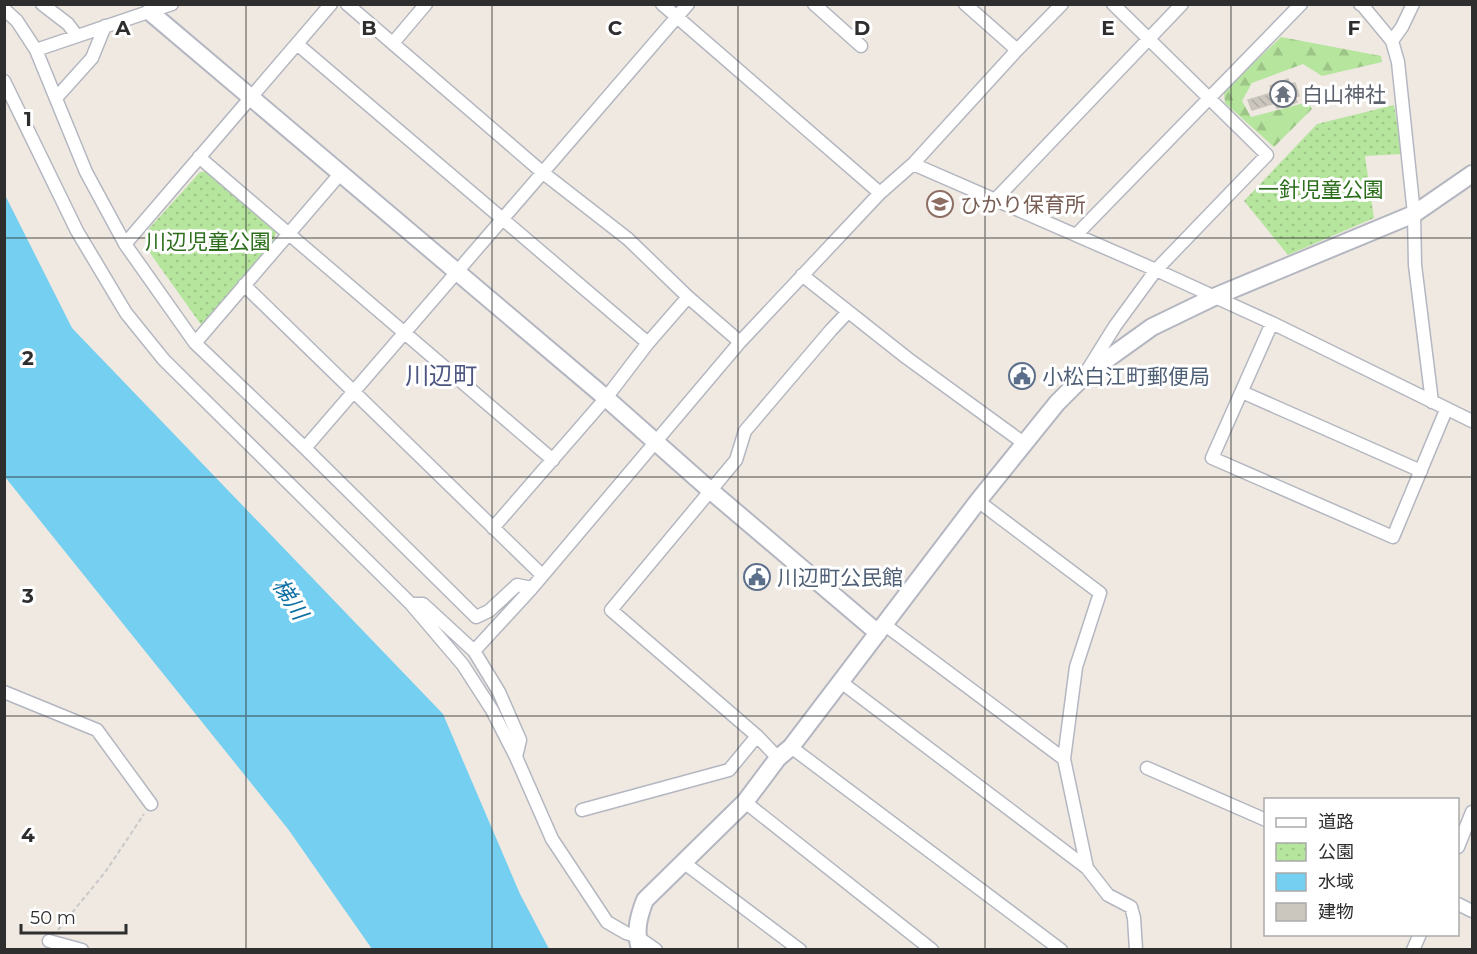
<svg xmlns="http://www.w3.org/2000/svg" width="1477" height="954" viewBox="0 0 1477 954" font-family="Montserrat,'Noto Sans JP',sans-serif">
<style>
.forest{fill:url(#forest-firs)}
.park{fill:url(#park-dots)}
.water{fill:#75cff0}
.building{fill:url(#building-back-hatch);stroke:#cbc5ba;stroke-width:1.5}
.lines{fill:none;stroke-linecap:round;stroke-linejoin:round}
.street-casing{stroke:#b4b7c1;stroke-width:15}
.secondary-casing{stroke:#b4b7c1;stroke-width:20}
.path{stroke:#c9c9c9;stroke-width:2;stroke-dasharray:4.5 3;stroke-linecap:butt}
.street{stroke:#fff;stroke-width:12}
.secondary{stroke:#fff;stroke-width:16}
.grid{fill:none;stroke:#2e2e2e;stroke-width:1.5;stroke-opacity:0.55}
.labels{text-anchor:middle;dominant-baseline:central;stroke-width:6;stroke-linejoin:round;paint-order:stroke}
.worship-label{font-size:21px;fill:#5b616d;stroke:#fff;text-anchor:start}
.park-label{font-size:21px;fill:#2c6e1b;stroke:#fff}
.education-label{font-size:21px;fill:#785e54;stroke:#fff;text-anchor:start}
.service-label{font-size:21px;fill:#4e5e75;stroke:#fff;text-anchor:start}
.water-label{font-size:22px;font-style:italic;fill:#0d6fa3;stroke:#fff}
.quarter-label{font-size:24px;fill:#4d5680;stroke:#fff}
.grid-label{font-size:20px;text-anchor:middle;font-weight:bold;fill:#2e2e2e;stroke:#fff;stroke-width:6;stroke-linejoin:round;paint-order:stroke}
</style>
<defs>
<pattern id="forest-firs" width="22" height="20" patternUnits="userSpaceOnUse" patternTransform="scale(1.5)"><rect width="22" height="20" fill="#b6e59e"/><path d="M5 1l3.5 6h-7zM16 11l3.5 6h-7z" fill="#9dc588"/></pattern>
<pattern id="park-dots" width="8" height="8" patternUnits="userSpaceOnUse" patternTransform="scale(1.5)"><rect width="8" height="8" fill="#b6e59e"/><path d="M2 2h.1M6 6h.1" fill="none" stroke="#9dc588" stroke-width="1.8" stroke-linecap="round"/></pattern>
<pattern id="building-back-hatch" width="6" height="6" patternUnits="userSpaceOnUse" patternTransform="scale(1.5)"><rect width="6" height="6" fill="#cbc7bf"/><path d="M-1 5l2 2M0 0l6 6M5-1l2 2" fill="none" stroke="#afaba4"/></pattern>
</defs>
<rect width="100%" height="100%" fill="#efe9e1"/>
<path class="forest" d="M1281 37 1381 56 1382 62 1322 76 1303 64 1252 83 1242 101 1251 117 1308 102 1312 109 1274 147 1225 103 1224 91Z"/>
<path class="park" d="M1394 105 1402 154 1365 156 1374 218 1288 255 1244 201 1317 124Z
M209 171 277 229 273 244 202 326 145 246 146 232 200 172Z"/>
<path class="water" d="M5 195 72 328 443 714 520 894 549 949H372L288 829 5 477Z"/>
<path class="building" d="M1288 79 1290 84 1295 83 1299 96 1295 97 1297 102 1277 108 1275 103 1252 110 1248 100 1272 93 1270 86Z"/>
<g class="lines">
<defs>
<path id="street" d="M42 4 68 24 77 36
M347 4 542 172 628 239 688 297 740 342
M662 4 880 193
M814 4 861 46
M965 4 1017 50
M1360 4 1363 6 1392 41 1398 62 1414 214 1415 265 1432 402
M4 9 17 21 36 50 86 172 125 244 195 343 305 448 476 617 489 611 517 585 532 588
M1392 41 1402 27 1413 4
M393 43 426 4
M297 44 648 343
M36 50 172 4
M4 81 77 231 126 313 164 360 411 604 463 665 492 710 516 757 552 839 607 922 626 933 636 936 656 950
M56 98 92 58 105 26
M199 157 553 460
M913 164 1156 270 1272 323 1472 421
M995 200 1182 4
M1076 235 1301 4
M125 244 331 4
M802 275 907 358 1025 444
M244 285 542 575
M1272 323 1212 458 1393 537 1446 410
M195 343 340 174
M1087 371 1115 326 1156 270 1267 155 1113 4
M1242 392 1421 471
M305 448 688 4
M978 501 1100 593 1076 667 1064 759 1087 868 1108 895 1131 907 1134 918 1136 950
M493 528 606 398 648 343 688 297
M411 604H423L474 651 499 692 520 740 516 757
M885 625 1064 759
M474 651 532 588 740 342 880 193 913 164 1017 50 1062 4
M841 682 1087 868
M4 692 97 730 151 804
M791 747 1061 950
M778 758 757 736 611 610 736 460 745 431 831 330 848 312
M1147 768 1266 820
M745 802 932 950
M582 810 729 770 757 736
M1458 847 1472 812
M683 862 800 950
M1458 904 1472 911
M49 941 82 950
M1413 950 1420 934"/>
<path id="secondary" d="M150 12 606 398 711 491 878 633
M640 950C635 931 638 918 645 900L745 802 778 758 791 747 978 501 1057 403 1085 375 1152 327 1214 297 1414 214 1472 174"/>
</defs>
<use href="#street" class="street-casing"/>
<use href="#secondary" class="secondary-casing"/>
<path class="path" d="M58 930 106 871 144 814"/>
<use href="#street" class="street"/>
<use href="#secondary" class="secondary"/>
</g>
<path class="grid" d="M246 4V950M492 4V950M738 4V950M985 4V950M1231 4V950M4 238H1472M4 477H1472M4 716H1472"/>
<defs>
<symbol id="temple-ring" viewBox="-11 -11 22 22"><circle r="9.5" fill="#fff" stroke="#6b7280" stroke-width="1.5"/><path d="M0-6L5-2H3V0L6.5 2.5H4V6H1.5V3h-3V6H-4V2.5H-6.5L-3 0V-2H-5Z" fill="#6b7280"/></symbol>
<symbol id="school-ring" viewBox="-11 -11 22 22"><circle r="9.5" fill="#fff" stroke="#8d6e63" stroke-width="1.5"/><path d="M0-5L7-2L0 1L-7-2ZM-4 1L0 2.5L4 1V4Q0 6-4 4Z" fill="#8d6e63"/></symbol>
<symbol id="civic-ring" viewBox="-11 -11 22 22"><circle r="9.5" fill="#fff" stroke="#5c6f8a" stroke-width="1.5"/><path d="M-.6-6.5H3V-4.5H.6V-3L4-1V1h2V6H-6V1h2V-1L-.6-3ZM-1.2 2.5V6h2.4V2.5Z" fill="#5c6f8a"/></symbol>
</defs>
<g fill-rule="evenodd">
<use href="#temple-ring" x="1268" y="79" width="30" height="30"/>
<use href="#school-ring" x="925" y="189" width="30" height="30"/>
<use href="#civic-ring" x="1007" y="361" width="30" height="30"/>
<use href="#civic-ring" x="742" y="562" width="30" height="30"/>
</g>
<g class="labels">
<g class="worship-label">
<text x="1302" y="94">白山神社</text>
</g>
<g class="park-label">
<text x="1321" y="189">一針児童公園</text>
<text x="208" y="241">川辺児童公園</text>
</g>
<g class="education-label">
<text x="960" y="204">ひかり保育所</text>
</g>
<g class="service-label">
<text x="1042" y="376">小松白江町郵便局</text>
<text x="777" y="577">川辺町公民館</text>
</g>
<g class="water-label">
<text transform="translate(290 599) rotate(57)">梯川</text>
</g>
<g class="quarter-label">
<text x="441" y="375">川辺町</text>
</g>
</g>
<g class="grid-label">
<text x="123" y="35">A</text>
<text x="369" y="35">B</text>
<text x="615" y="35">C</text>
<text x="862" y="35">D</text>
<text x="1108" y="35">E</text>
<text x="1354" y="35">F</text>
<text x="28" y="126">1</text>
<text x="28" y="365">2</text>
<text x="28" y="603">3</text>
<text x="28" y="842">4</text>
</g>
<rect width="1477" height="954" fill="none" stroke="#2e2e2e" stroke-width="12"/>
<rect x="1264" y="798" width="195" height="138" fill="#ffffff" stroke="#ababab" stroke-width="1.5"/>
<rect x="1276" y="818" width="30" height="9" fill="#ffffff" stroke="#ababab" stroke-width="1.5"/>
<text x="1318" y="828" font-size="18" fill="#2e2e2e">道路</text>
<rect x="1276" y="843" width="30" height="18" fill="url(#park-dots)" stroke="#ababab" stroke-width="1.5"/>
<text x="1318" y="858" font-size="18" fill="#2e2e2e">公園</text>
<rect x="1276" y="873" width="30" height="18" fill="#75cff0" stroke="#ababab" stroke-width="1.5"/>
<text x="1318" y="888" font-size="18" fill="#2e2e2e">水域</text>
<rect x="1276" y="903" width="30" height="18" fill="#cbc7bf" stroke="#ababab" stroke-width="1.5"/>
<text x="1318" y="918" font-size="18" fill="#2e2e2e">建物</text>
<path d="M21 924v9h105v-9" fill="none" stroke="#2e2e2e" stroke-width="3"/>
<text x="30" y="924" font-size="18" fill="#2e2e2e" stroke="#ffffff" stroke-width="4.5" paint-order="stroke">50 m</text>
</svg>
